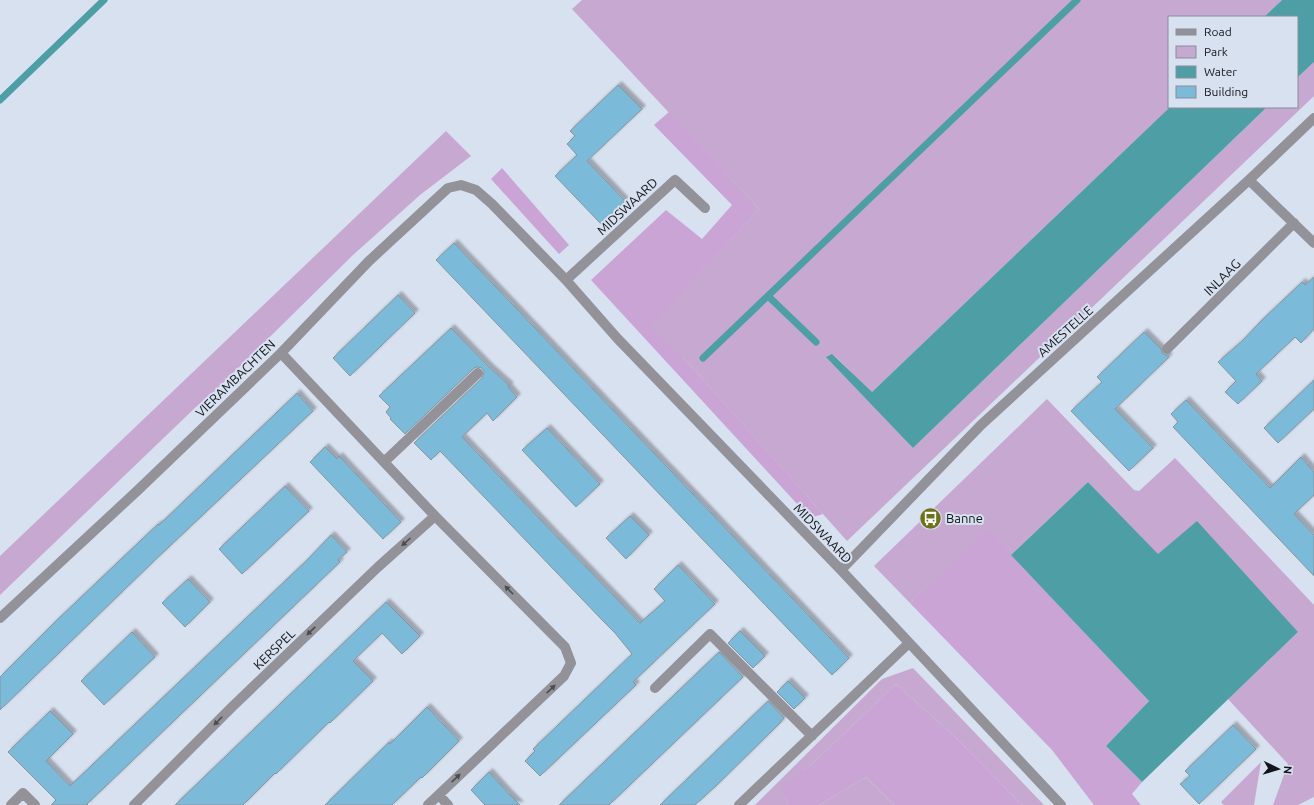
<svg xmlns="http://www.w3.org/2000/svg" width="1314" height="805" viewBox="0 0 1314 805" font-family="Ubuntu,sans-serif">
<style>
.green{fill:#c7a8d0}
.forest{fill:#c9a4d4}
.water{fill:#4e9fa5}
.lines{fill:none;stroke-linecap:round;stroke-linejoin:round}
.stream{stroke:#4e9fa5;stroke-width:7}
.building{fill:#7bbad9;stroke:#86969e;filter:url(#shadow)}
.minor{stroke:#939299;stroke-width:10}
.oneway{fill:#4c4d53}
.labels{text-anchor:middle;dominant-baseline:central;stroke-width:4;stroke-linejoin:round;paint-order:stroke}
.street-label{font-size:13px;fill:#111419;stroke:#d8e1f0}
.poi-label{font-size:13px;fill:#111419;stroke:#d8e1f0;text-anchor:start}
</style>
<defs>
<filter id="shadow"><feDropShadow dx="3.5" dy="-3.5" stdDeviation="1" flood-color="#0004"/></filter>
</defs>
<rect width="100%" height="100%" fill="#d8e1f0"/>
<path class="green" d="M582 0H1282L1264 17H1169L1170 107 871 393 833 354 913 448 1267 107H1297V78L1314 62V96L847 541 691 366 649 326 759 209 572 9Z
M446 131 471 156 420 195 353 255 216 390 197 406 0 595V556Z
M1047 399 1134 490 1139 491 1175 458 1314 605V797L1298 805H1273L1288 764 1228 699 1298 632 1158 555 1088 482 1011 555 987 530 910 603 874 566Z
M913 668 1044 805H1022L956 738 896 684 812 764 804 770 785 797 788 805H755L882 679Z
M1261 762 1254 805H1224L1221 802Z
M866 777 894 805H819Z"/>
<path class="forest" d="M669 112 759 209 650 326 691 366 823 514 810 518 591 280 666 210 702 239 732 205 654 125Z
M502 168 569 245 559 254 491 179Z
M987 529 1149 701 1106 746 1142 782 1132 794 1141 805H1094L1052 750 910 603Z
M896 684 956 738 1022 805H894L866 777 819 805H788L781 787 812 764Z"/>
<path class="water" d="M1282 0H1314V62L1297 78V17H1264Z
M1170 107H1267L913 448 826 357 832 354 872 392Z
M1088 482 1158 554 1197 521 1298 632 1142 782 1106 746 1149 701 1011 555Z"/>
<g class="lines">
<path class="stream" d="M0 100 104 0
M768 296 816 342
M703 358 1077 0"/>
</g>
<path class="building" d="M618 85 642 109 587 161 625 201 601 224 555 176 577 155 567 144 575 136 570 131Z
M454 243 849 658 832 675 436 260Z
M1314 277V329L1301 343 1295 337 1256 374 1262 381 1238 404 1225 392 1236 381 1218 362 1241 342 1262 320 1302 282 1305 285Z
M398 295 415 313 350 376 333 358Z
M451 328 490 368 510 386 508 387 517 397 493 421 487 413 462 437 557 537 640 623 665 601 654 589 678 565 715 604 633 682 636 685 540 776 525 761 535 751 533 749 632 654 615 633 603 621 440 451 431 460 414 443 482 378 484 372 482 368 477 367 474 368 405 434 390 419 391 418 386 412 390 407 379 396Z
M1144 332 1161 349 1162 353 1169 357 1115 409 1153 448 1129 471 1071 411 1102 382 1097 377Z
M1314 380V409L1278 443 1264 428Z
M297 393 313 411 153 562 0 710V677L56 621 158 524 159 525Z
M1186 400 1270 488 1301 457 1314 472V495L1294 514 1314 535V576L1173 427 1178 422 1171 414Z
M547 428 600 484 576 507 522 450Z
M325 447 337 459 339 456 401 522 383 539 310 462Z
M285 486 309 511 242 574 219 549Z
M630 516 649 535 626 559 606 538Z
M331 535 347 552 338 560 340 562 108 784 87 804 88 805H51L56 800 8 752 50 711 73 734 46 761 70 786 306 561Z
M188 579 210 602 185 627 162 603Z
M386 602 420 636 402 654 382 633 353 661 373 681 330 723 329 722 276 774 275 773 243 805H175Z
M740 631 765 656 753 668 728 643Z
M132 632 155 657 104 705 81 681Z
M719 652 743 677 609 805H559Z
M788 681 805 698 794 709 777 692Z
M768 701 784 718 781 721V722L717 785 695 805H660Z
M427 707 459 741 422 778 421 777 392 805H325L389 742 390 744Z
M1233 725 1256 749 1199 804 1180 784 1190 776 1185 771Z
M489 772 509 794 520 805H485L471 790Z"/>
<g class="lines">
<path class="minor" d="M1249 180 1314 243
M566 280 675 180 705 208
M1167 349 1294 223
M281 353 435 516 565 647 571 663 564 676 428 805
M384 462 478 373
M841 570 981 425 1249 180 1314 118
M0 618 137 491 281 353 369 261 448 188 461 185 476 190 492 204 566 280 617 338 841 570 1061 805
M655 688 710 634 812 736
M439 795 448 805
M11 805 23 793 35 805
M134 805 232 707 378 567 435 516
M739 805 909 643"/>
</g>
<defs><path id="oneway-solid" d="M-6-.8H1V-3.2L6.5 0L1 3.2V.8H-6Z"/></defs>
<g class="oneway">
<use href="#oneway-solid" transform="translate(406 542) rotate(138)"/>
<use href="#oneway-solid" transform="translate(509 590) rotate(-135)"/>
<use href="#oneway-solid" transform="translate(311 631) rotate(136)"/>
<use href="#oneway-solid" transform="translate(551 689) rotate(-43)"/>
<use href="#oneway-solid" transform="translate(218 721) rotate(135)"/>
<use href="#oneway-solid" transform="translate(456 778) rotate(-43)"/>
</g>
<defs>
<symbol id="bus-disc" viewBox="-11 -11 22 22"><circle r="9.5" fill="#6b7219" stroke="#d8e1f0"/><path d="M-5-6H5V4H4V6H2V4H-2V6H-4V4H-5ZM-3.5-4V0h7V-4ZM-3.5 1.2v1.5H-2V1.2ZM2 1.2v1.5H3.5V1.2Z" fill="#fff"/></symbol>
</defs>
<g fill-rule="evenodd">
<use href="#bus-disc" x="918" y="506" width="25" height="25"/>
</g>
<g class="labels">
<g class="street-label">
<text transform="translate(627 206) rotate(-43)">MIDSWAARD</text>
<text transform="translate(1222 277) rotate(-45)">INLAAG</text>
<text transform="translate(1065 331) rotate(-42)">AMESTELLE</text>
<text transform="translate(235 378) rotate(-44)">VIERAMBACHTEN</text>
<text transform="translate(823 533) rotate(46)">MIDSWAARD</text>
<text transform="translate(274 649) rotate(-44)">KERSPEL</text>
</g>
<g class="poi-label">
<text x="946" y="518">Banne</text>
</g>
</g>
<rect x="1168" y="16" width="130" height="92" fill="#d8e1f0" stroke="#888f9a"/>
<rect x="1176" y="29" width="20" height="6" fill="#939299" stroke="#888f9a"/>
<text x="1204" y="36" font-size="12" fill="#111419">Road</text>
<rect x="1176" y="46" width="20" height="12" fill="#c7a8d0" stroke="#888f9a"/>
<text x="1204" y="56" font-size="12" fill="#111419">Park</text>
<rect x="1176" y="66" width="20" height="12" fill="#4e9fa5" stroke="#888f9a"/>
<text x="1204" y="76" font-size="12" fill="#111419">Water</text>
<rect x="1176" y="86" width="20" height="12" fill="#7bbad9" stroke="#888f9a"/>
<text x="1204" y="96" font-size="12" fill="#111419">Building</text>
<g transform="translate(1278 769) rotate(95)" stroke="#d8e1f0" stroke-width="3" paint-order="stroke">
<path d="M0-3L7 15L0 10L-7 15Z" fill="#111419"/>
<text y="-6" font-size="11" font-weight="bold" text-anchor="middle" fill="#111419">N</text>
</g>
</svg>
